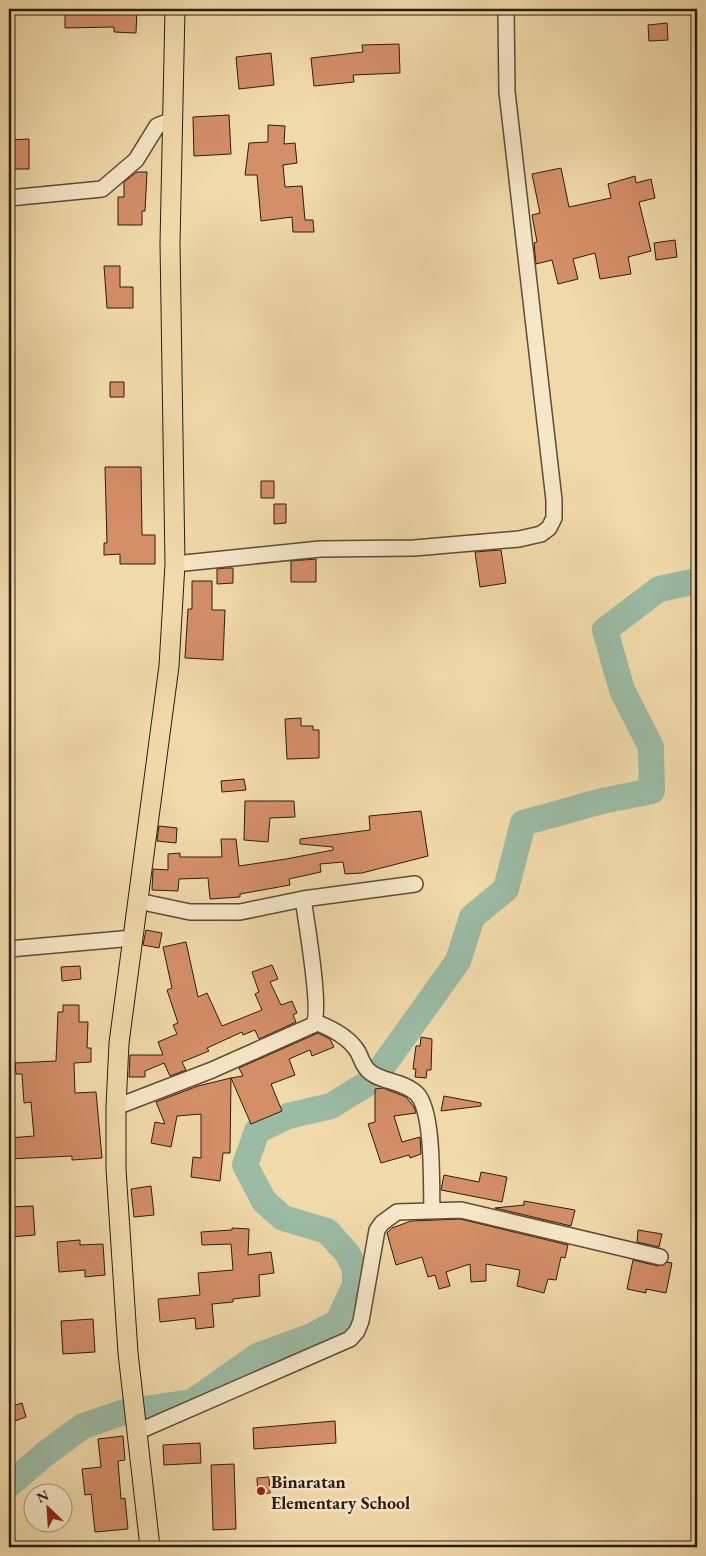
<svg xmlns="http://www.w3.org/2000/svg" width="706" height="1556" viewBox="0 0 706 1556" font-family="'EB Garamond',serif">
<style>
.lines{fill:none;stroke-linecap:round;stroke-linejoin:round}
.river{stroke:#9bbba5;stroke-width:26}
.building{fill:#d58f67;stroke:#2a1c12}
.minor-casing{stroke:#5c4c38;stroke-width:18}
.major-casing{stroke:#2a1c12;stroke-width:21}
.minor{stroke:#f6e7c8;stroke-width:15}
.major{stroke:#f1daaa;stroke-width:19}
.poi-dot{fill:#8f2418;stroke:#f6e7c8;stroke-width:2}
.labels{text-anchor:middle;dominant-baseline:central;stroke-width:5;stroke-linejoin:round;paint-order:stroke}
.poi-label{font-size:18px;font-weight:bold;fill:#2a1c12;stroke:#f6e7c8;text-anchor:start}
</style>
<rect width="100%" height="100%" fill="#f1daaa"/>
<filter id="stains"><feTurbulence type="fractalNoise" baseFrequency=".004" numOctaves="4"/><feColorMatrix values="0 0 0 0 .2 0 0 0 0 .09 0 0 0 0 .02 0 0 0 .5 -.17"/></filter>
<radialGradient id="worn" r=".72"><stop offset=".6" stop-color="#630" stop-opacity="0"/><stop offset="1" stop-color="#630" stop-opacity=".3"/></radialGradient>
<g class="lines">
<path class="river" d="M9 1485 45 1454 83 1426 124 1412 192 1402 257 1356 312 1336 338 1322 355 1285V1268L347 1253 327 1231 283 1218 264 1201 245 1165 257 1131 288 1116 331 1106 373 1080 458 961 472 917 506 889 523 823 602 801 652 791 651 747 622 690 605 630 659 589 697 581"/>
</g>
<path class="building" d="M65 9H137L136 33 114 32V27L65 28Z
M667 23 668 40 649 41 648 25Z
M399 44 400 73 353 75 354 82 314 86 311 58 363 52 362 45Z
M271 53 274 85 239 89 236 57Z
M229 115 231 154 194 156 193 117Z
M268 125 285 126 284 144 295 143 297 163 283 165 285 187 302 186 305 220H313L314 232H293L292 217 261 221 257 175H245L249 143 268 142Z
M29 139V169H9V140Z
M561 168 569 207 611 198 608 184 635 176 636 183 651 179 655 198 639 202 651 251 628 257 631 274 600 279 595 253 573 259 578 279 558 284 552 260 536 264 534 243 537 242 532 215 540 213 532 174Z
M137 172H147L145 211H142V225H118V197H124V182Z
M675 240 677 257 656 260 654 243Z
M104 266H120V287H133V308H107Z
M110 382H124V397H110Z
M105 467H141L142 535H155V564H120V554L104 555V543H107Z
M261 481H274V498H261Z
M274 504H286V523L274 524Z
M501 550 506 583 480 587 475 552Z
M316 559V582H291V561Z
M226 568H233V583L217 584V569Z
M192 581H212V610H225L223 660 185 658 188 609H192Z
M301 718V726H313V730H319V758L287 759 285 719Z
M244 779 246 790 222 792 221 781Z
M245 801H294L295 817 270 818 268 842 244 840Z
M421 811 428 856 362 873 345 874 343 862 320 864 321 872 289 879 290 885 240 894V897L210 899 208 878 179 879 178 891 152 890 153 869 168 870V854L180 853V857H222L221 839H236L239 866 286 859 333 850V847L300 844V839L370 830 369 816Z
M159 826 177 828 176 843 157 841Z
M146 930 162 933 159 948 143 945Z
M186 942 198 997 207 993 222 1026 262 1010 255 994 259 992 252 972 272 965 278 979 270 982 281 1005 292 1001 297 1013 293 1015 296 1022 259 1039 255 1030 243 1035 242 1032 207 1048 209 1051 182 1062 186 1070 170 1076 164 1063 145 1071V1077H129L130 1055H163L158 1042 177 1034 173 1025 178 1023 167 990 172 988 163 947Z
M80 966 81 979 62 981 61 967Z
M63 1005H79V1022H88L87 1048H91V1062L74 1063 75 1093 96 1092 102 1158 72 1160V1156L9 1159V1138L34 1136 31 1102 24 1103 22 1074H16L15 1063 56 1061 58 1012H63Z
M318 1033 330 1039 334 1047 312 1056 310 1050 289 1059 295 1075 271 1084 282 1111 251 1124 231 1078 243 1076 239 1068Z
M421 1037 432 1039 431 1070H427L426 1078 415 1077 416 1069H413L416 1046H420Z
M231 1078 230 1153H223L220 1181 191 1177 193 1157 201 1158V1114L177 1116 171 1147 151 1143 155 1122 165 1124 156 1102 198 1086Z
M383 1088 406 1097 414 1107 416 1113 394 1116 402 1142 420 1137 421 1154 410 1158 409 1155 381 1163 368 1124 375 1122V1089Z
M444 1096 481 1103V1106L441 1111Z
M481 1172 507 1177 502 1202 441 1190 444 1175 479 1182Z
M151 1186 154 1215 134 1217 131 1189Z
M524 1201 575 1210 571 1226 495 1208 524 1205Z
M33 1206 35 1235 11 1237 9 1207Z
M460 1219 568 1245 565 1258 561 1257 556 1280 548 1279 544 1293 517 1286 520 1270 486 1264V1281L471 1282 470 1264 446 1272 450 1286 439 1289 435 1275 428 1277 422 1257 396 1265 387 1233 392 1228 411 1221Z
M232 1228 249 1229 248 1255 271 1252 274 1273 259 1275 260 1296 233 1299V1302L212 1304 214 1327 196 1329 195 1318 160 1322 158 1299 200 1295 198 1273 233 1270 231 1244 202 1245 201 1232 232 1230Z
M638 1230 662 1234 659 1247 637 1242Z
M80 1240V1245L103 1244 105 1275 85 1277V1270L59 1272 57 1242Z
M633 1260 658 1266 667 1262 672 1263 666 1293 646 1289V1293L627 1289Z
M93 1319 95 1352 63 1354 61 1321Z
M22 1403 26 1417 9 1423V1407Z
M335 1421 336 1443 254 1449 253 1428Z
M123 1436 125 1460 118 1461 121 1499 125 1498 128 1529 95 1532 91 1494 85 1495 82 1469 101 1467 98 1439Z
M200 1443 201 1463 164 1465 163 1445Z
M234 1464 236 1529 213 1530 211 1465Z
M269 1477 270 1493 258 1494 257 1478Z"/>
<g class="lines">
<defs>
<path id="minor" d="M9 198 102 189 136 160 157 126 172 120
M175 564 320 549 414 548 519 539 541 534 549 528 554 518V500L507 92 506 9
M138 901 190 912H240L303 899 415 884
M9 949 133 938
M315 1022C331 1028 349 1037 358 1052 361 1058 363 1065 367 1069 377 1082 403 1080 417 1094 434 1112 431 1185 432 1210
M116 1107 212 1070 313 1025C322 1013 306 919 303 899
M137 1432 350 1339 357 1331 361 1321 377 1230 382 1223 397 1212 461 1210 660 1257"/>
<path id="major" d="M150 1547 128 1353 116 1169V1107L119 1043 169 666 175 564 170 243 175 9"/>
</defs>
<use href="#minor" class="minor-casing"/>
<use href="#major" class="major-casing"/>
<use href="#minor" class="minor"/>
<use href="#major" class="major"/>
</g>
<circle class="poi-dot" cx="261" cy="1491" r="5"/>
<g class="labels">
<g class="poi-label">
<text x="271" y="1481">Binaratan<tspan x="271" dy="21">Elementary School</tspan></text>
</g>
</g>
<rect width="706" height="1556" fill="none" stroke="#f1daaa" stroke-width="30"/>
<rect x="10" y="10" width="686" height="1536" fill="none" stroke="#2a1c12" stroke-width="2.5"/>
<rect x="15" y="15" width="676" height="1526" fill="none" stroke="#2a1c12"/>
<g transform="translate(48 1508) rotate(335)"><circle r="24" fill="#f6e7c8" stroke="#a4967f"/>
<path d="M0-4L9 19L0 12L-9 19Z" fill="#8f2418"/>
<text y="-8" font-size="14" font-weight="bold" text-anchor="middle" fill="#2a1c12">N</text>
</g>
<rect width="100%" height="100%" filter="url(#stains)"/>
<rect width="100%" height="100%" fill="url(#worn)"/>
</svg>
